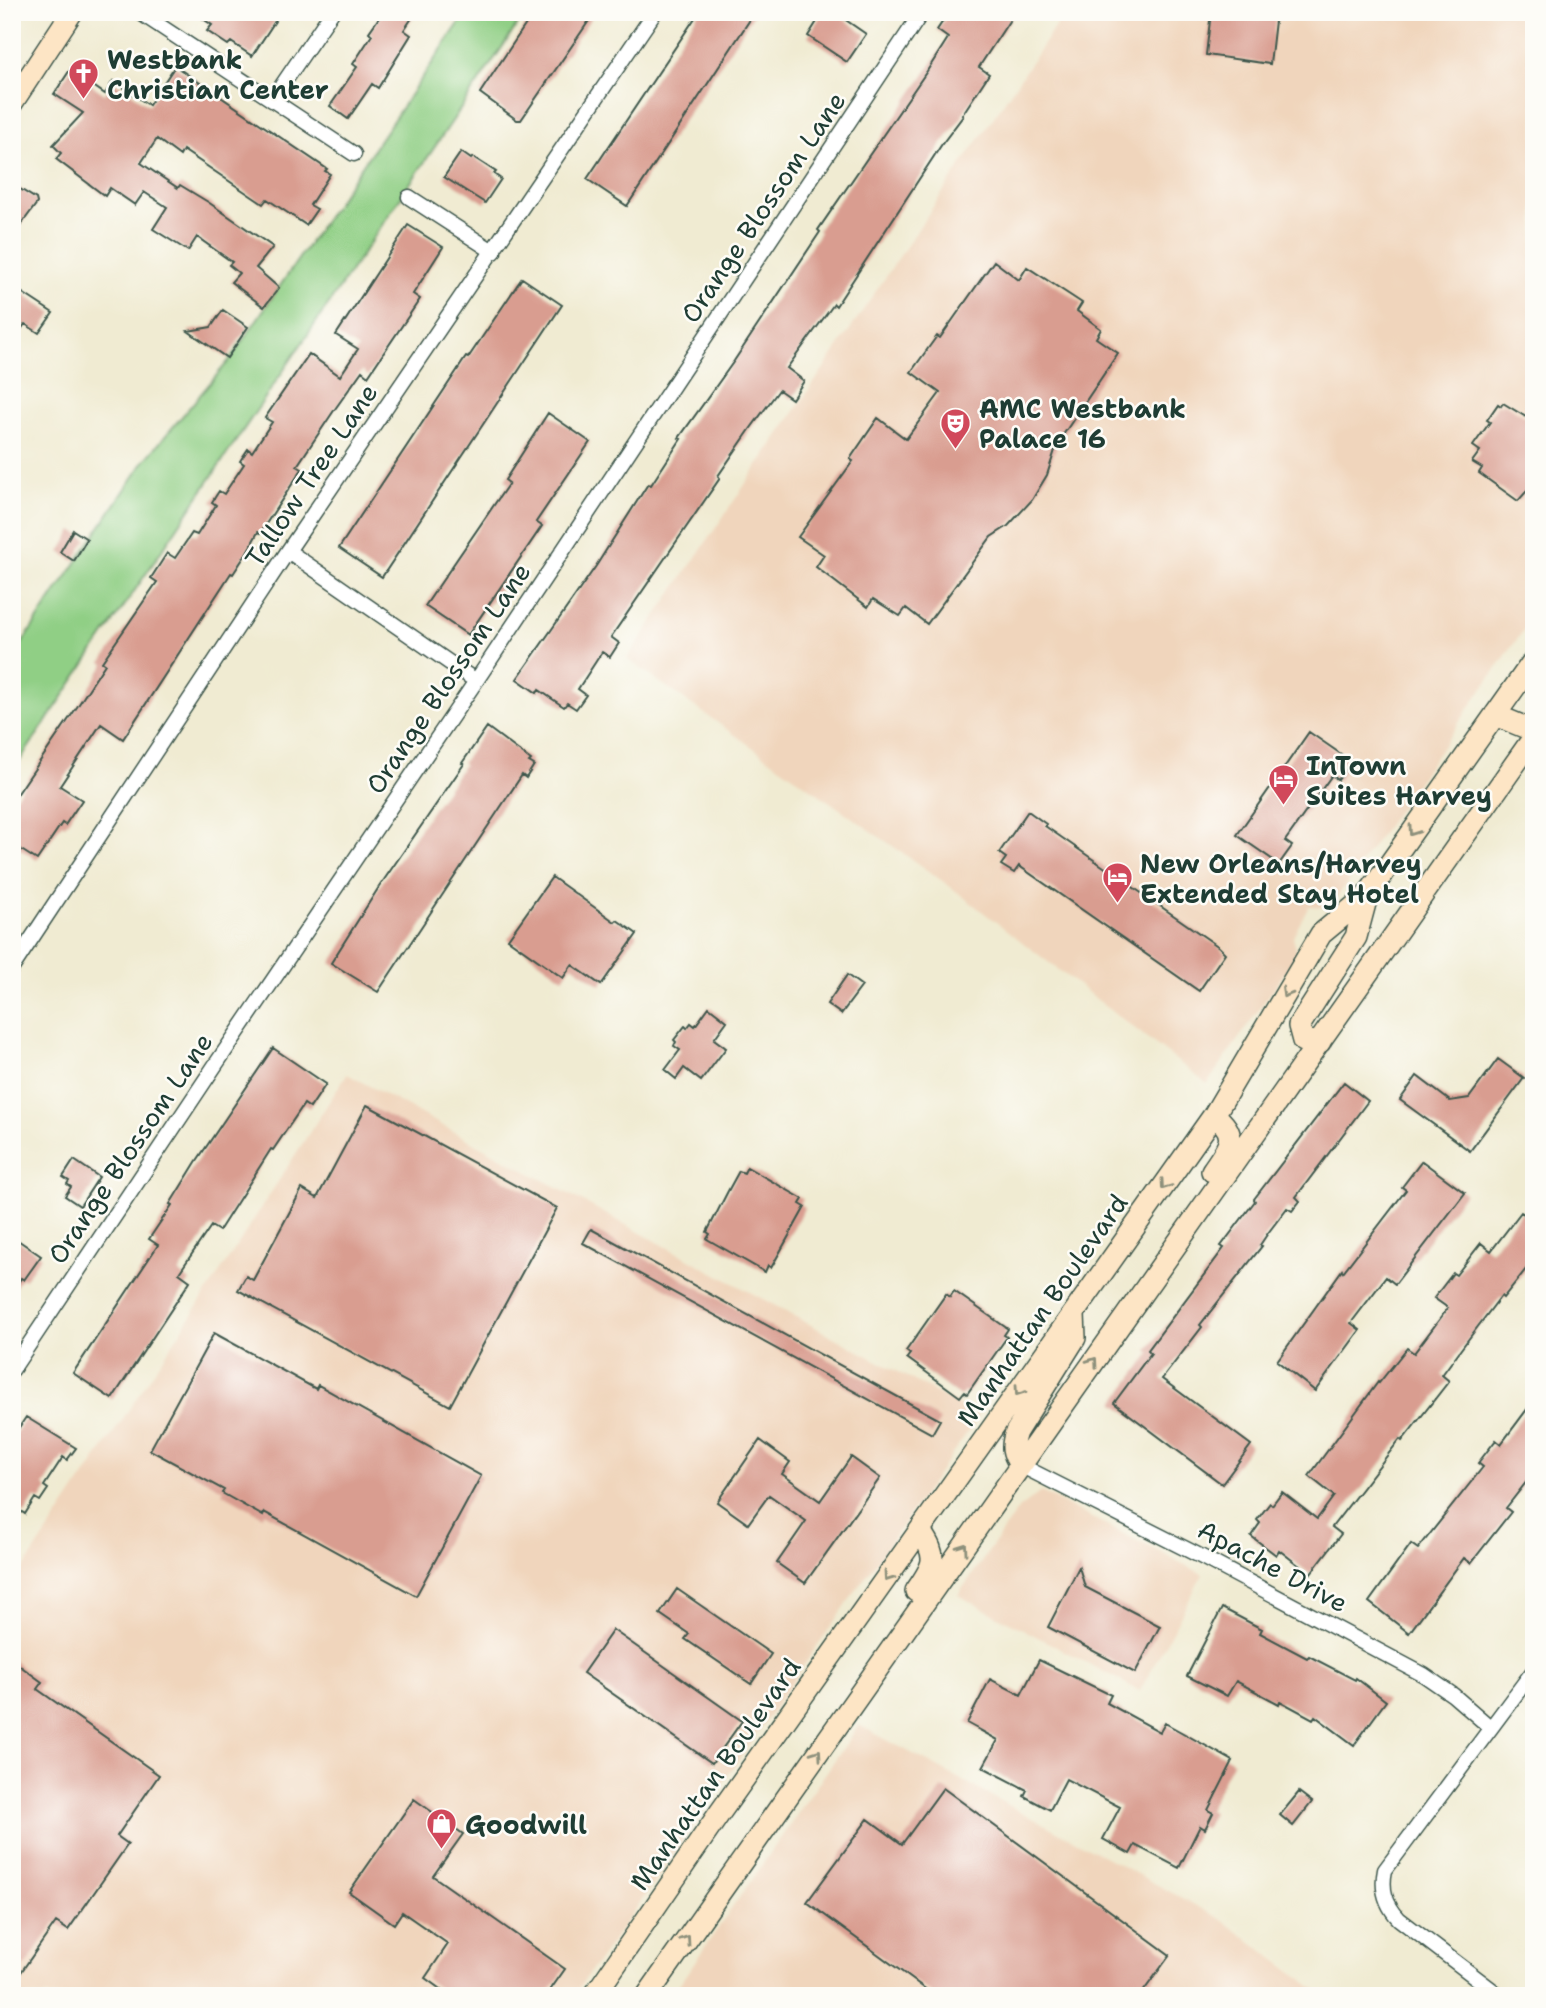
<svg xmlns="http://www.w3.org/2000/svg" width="1546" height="2008" viewBox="0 0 1546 2008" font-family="'Shantell Sans',sans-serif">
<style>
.built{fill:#f0d5bc}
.green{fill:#90cf85;stroke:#58865c;stroke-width:2}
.building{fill:#d99d90}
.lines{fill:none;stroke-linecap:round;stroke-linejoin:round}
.street-casing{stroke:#3e574c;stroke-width:17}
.secondary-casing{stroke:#3e574c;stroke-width:24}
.street{stroke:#fff;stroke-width:14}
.secondary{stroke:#fde5c5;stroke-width:21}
.oneway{stroke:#8e917c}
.labels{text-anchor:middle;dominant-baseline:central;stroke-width:5;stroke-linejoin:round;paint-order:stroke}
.poi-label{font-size:26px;font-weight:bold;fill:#1f3d34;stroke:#fdfcf7;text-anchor:start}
.street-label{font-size:26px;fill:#1f3d34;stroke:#fdfcf7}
</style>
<rect width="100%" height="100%" fill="#fdfcf7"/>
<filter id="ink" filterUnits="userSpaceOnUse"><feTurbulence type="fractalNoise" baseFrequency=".0143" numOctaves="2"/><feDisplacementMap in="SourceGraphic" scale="14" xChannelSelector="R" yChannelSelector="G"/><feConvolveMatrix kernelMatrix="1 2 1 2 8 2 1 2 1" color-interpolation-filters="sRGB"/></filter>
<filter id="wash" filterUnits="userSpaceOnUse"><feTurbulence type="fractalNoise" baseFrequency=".00686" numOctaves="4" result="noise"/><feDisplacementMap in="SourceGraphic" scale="28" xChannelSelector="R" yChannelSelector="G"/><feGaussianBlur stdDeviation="1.57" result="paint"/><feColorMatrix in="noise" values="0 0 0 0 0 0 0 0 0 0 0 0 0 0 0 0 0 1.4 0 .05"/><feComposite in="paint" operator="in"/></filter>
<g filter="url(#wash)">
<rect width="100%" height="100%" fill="#f0ebd2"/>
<path class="built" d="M1065 12H1534V615L1333 903 1322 907 1309 906 1293 936 1297 955 1207 1084 948 885 627 659Z
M347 1074 979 1416 831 1626 644 1897 573 1996H12V1586L215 1280Z
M1041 1492 1203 1574 1140 1691 958 1595 1019 1508Z
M859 1725 1219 1918 1325 1996H671Z"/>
<path class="green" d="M467 12H526L12 772V658L145 460 228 362Z"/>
<g id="blocks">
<path class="building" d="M193 12H281L252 56 231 42 228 45 207 31 212 25Z
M383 12H416L404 30 411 35 378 88 372 84 348 119 330 106 357 67 353 64 372 35 369 32Z
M534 12H595L521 120H517L480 93Z
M699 12H755L627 206 587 179Z
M823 12H834L866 34 847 62 808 36Z
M949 12H1015L979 67 989 74 962 115 963 116 942 144 836 306 834 304 787 368 804 381 792 399 779 390 751 428 718 476 720 478 611 637 619 643 610 657 602 652 578 689 586 695 576 709 567 703 564 707 539 690 537 693 517 679 596 566 648 484 651 485 681 439 679 438 734 361 820 232 818 230 927 71 948 38 937 30Z
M1211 12H1276L1270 64 1206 55Z
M175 66 327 169 325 171 330 174 310 205 317 209 306 225 267 199 263 204 183 150 180 156 157 139 141 163 178 188 180 185 208 202 273 247 256 268 279 288 264 307 231 282 239 273 229 265 232 262 197 237 188 251 153 229 167 207 144 192 135 205 110 188 105 196 56 159 61 153 53 145 83 113 54 94 70 70 105 94 113 81 149 105Z
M461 152 471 159 473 157 496 172 494 174 501 179 485 203 444 177Z
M12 184 36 199 37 203 12 237Z
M408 225 443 247 413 294 420 299 368 376 362 371 335 409 297 466 302 469 260 533 258 532 246 554 233 574 231 573 123 739 101 724 60 786 82 800 65 825 62 823 37 860 12 844V802L77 707 105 664 102 662 157 582 151 578 167 553 175 558 192 533 197 535 216 505 212 502 219 491 224 494 244 464 240 461 248 449 252 452 272 422 265 418 309 354 340 376 358 349 336 335Z
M994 261 1019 280 1027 267 1082 303 1077 311 1101 329 1096 338 1118 353 1057 444 1047 475 1032 500 1008 526 991 537 927 624 906 608 900 616 873 599 868 607 816 567 824 555 798 537 853 461 850 459 878 418 906 439 940 393 911 372 937 336 940 338Z
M522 278 562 305 382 577 339 548 466 357 468 358Z
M12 286 53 313 39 333 25 324 12 342Z
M223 310 248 327 227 358 188 331 211 327Z
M1503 403 1534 422V483L1518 501 1479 473 1482 468 1472 462 1480 451 1473 446 1490 422 1487 420 1498 404 1501 406Z
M548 413 590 442 536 522 542 526 468 635 425 606 509 483 505 480Z
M73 530 87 539 74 561 60 552Z
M487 727 531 760 529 762 534 765 526 778 522 775 378 992 331 963 379 887 464 764 462 763Z
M1309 732 1351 761 1338 780 1332 775 1285 841 1292 846 1279 864 1237 835Z
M1028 811 1046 824 1045 826 1219 947 1225 953 1199 991 1019 866 1014 873 1001 865 1006 858 999 853Z
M552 877 615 922 617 920 637 934 601 985 572 965 563 978 508 939Z
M847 975 862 986 841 1014 827 1004Z
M709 1007 727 1021 714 1039 726 1048 701 1081 684 1068 676 1079 665 1070 680 1050 674 1046 676 1042 674 1040 685 1026 687 1028 691 1023 695 1026Z
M273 1048 326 1084 310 1108 304 1104 273 1150 271 1149 219 1231 211 1226 179 1273 190 1281 112 1399 73 1373 158 1245 149 1239 172 1205 170 1204 196 1162Z
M1498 1059 1524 1078 1470 1151 1400 1100 1417 1076 1450 1101 1469 1098Z
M1344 1082 1368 1101 1296 1197 1300 1201 1292 1211 1287 1208 1268 1233 1260 1245 1262 1246 1200 1325 1202 1327 1162 1379 1251 1445 1222 1484 1114 1403 1151 1353 1148 1350 1224 1248 1221 1246 1255 1201 1254 1199Z
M367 1105 557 1208 450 1406 238 1290 246 1276 253 1280 302 1189 317 1198Z
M74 1160 99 1177 80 1206 65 1196 71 1187 67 1184 69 1181 63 1177Z
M1422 1161 1465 1193 1395 1284 1386 1277 1351 1323 1360 1330 1315 1391 1277 1361 1342 1270 1343 1272 1406 1190 1402 1187Z
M747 1167 803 1199 800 1204 805 1207 771 1268 768 1265 765 1272 707 1239 710 1234 707 1232 728 1191 739 1171 744 1173Z
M1521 1212 1534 1221V1259L1503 1298 1501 1296 1461 1349 1442 1375 1449 1381 1402 1441 1400 1439 1332 1527 1341 1534 1310 1574 1279 1550 1276 1555 1251 1536 1260 1523 1257 1520 1270 1503 1272 1505 1282 1492 1317 1519 1334 1496 1309 1476 1378 1382 1379 1383 1407 1348 1414 1353 1448 1308 1434 1298 1453 1273 1456 1275 1481 1243 1491 1251Z
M591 1229 940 1420 932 1434 583 1243Z
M12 1236 41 1256 24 1280 21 1278 12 1292Z
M954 1291 1008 1329 1004 1335 1007 1337 993 1357 967 1394 964 1392 960 1397 907 1358 910 1354 906 1351 946 1294 950 1297Z
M214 1333 316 1389 318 1385 481 1476 416 1596 264 1512 263 1516 222 1493 224 1490 150 1450Z
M1534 1400V1472L1506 1508 1511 1512 1471 1563 1464 1558 1409 1633 1369 1602 1411 1544 1418 1549 1483 1467 1478 1463 1496 1440 1501 1444Z
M26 1417 76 1448 67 1460 63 1457 44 1486 48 1489 40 1501 35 1498 25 1514 12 1505V1438Z
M760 1440 790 1462 782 1474 820 1501 851 1457 880 1478 805 1583 777 1563 806 1521 769 1495 748 1524 717 1502Z
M1079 1567 1085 1587 1160 1626 1135 1673 1048 1627Z
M677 1589 771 1654 751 1684 685 1639 689 1634 660 1614Z
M1222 1608 1262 1629 1260 1633 1307 1658 1309 1656 1355 1680 1356 1678 1386 1701 1354 1745 1315 1716 1313 1719 1280 1701 1279 1704 1236 1681 1227 1696 1187 1676Z
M613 1630 742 1721 712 1763 583 1673Z
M12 1660 42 1682 37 1689 159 1775 117 1836 128 1844 68 1930 56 1922 12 1985Z
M1039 1660 1111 1695 1107 1703 1160 1732 1165 1723 1233 1761 1208 1810 1213 1813 1205 1829 1200 1826 1179 1868 1135 1845 1130 1854 1103 1839 1120 1807 1066 1779 1050 1810 1024 1796 1027 1790 983 1767 998 1740 967 1723 990 1679 1021 1695Z
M943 1788 1170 1955 1140 1996H935L807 1902 868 1819 902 1844Z
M1299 1792 1312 1802 1293 1826 1280 1815Z
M414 1799 463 1834 433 1876 565 1969 546 1996H450L425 1978 448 1944 402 1912 394 1924 349 1892Z"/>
</g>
</g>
<g filter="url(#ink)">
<use href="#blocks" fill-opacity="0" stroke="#3e574c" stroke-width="2"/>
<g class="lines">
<defs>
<path id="street" d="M139 12 354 154
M272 100 332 12
M409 197 494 252
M288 551 476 681
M12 968 288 551 655 12
M12 1370 214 1067 476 681 922 12
M1020 1465 1202 1557 1424 1675 1453 1695 1491 1728
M1500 1996 1399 1919C1385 1904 1381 1889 1385 1870L1534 1670"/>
<path id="secondary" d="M12 103 72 12
M1495 715 1534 731
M1320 1042 1303 1041 1299 1026 1356 937 1367 896
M1212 1171C1228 1147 1241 1136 1214 1115
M1020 1465C1012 1452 1011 1446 1016 1432L1075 1338 1074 1314
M916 1591C934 1565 939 1558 920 1531
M594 1996 719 1814 1214 1115 1321 934 1367 896 1534 660
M647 1996 1534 737"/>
</defs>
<use href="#street" class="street-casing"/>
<use href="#secondary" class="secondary-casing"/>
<use href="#street" class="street"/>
<use href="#secondary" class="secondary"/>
</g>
<defs><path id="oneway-chevron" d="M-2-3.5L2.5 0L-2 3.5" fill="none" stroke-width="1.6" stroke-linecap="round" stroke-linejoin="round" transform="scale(1.75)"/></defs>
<g class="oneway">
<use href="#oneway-chevron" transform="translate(1413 831) rotate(125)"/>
<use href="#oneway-chevron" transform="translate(1286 993) rotate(121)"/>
<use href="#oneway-chevron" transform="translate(1165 1185) rotate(125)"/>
<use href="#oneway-chevron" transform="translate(1093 1362) rotate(-55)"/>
<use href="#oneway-chevron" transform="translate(1019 1391) rotate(125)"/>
<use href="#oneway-chevron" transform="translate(963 1548) rotate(-55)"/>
<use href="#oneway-chevron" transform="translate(888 1577) rotate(125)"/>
<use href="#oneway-chevron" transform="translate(817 1754) rotate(-55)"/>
<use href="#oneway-chevron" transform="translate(686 1940) rotate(-55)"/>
</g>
</g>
<defs>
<symbol id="church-pin" viewBox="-11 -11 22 30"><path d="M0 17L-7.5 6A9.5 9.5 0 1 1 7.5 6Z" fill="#d1495b" stroke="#fdfcf7"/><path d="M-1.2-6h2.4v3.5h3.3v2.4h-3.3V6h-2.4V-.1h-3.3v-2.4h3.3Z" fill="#fff"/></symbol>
<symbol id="theatre-pin" viewBox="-11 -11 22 30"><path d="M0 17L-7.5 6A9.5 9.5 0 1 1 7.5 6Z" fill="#d1495b" stroke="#fdfcf7"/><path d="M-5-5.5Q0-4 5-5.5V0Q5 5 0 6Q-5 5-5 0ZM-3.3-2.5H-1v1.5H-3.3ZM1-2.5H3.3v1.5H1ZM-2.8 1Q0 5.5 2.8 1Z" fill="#fff"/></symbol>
<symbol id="hotel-pin" viewBox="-11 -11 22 30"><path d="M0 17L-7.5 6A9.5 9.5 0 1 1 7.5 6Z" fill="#d1495b" stroke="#fdfcf7"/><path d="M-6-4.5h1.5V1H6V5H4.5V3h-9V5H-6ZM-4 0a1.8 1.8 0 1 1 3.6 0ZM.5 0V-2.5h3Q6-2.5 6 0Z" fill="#fff"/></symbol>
<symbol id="shop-pin" viewBox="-11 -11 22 30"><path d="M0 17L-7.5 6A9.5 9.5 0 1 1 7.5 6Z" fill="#d1495b" stroke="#fdfcf7"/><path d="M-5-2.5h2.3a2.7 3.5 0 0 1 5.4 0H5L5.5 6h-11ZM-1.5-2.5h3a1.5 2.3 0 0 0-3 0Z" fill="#fff"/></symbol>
</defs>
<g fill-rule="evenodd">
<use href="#church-pin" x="66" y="56" width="35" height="47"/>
<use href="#theatre-pin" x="938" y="406" width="35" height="47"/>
<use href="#hotel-pin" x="1266" y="762" width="35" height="47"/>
<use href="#hotel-pin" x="1100" y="860" width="35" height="47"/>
<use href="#shop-pin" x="424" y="1806" width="35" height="47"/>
</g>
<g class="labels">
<g class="poi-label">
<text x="107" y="59">Westbank<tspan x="107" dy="30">Christian Center</tspan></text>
<text x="979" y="408">AMC Westbank<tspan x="979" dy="30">Palace 16</tspan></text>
<text x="1306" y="765">InTown<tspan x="1306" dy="30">Suites Harvey</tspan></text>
<text x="1140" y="863">New Orleans/Harvey<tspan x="1140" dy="30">Extended Stay Hotel</tspan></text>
<text x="465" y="1824">Goodwill</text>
</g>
<g class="street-label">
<text transform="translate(763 207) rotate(-56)">Orange Blossom Lane</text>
<text transform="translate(311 475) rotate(-56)">Tallow Tree Lane</text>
<text transform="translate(448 678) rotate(-56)">Orange Blossom Lane</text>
<text transform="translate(130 1148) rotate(-56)">Orange Blossom Lane</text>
<text transform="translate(1042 1310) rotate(-55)">Manhattan Boulevard</text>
<text transform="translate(1273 1566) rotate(28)">Apache Drive</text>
<text transform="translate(715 1774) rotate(-55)">Manhattan Boulevard</text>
</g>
</g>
<rect width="1546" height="2008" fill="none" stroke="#fdfcf7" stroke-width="42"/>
</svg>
